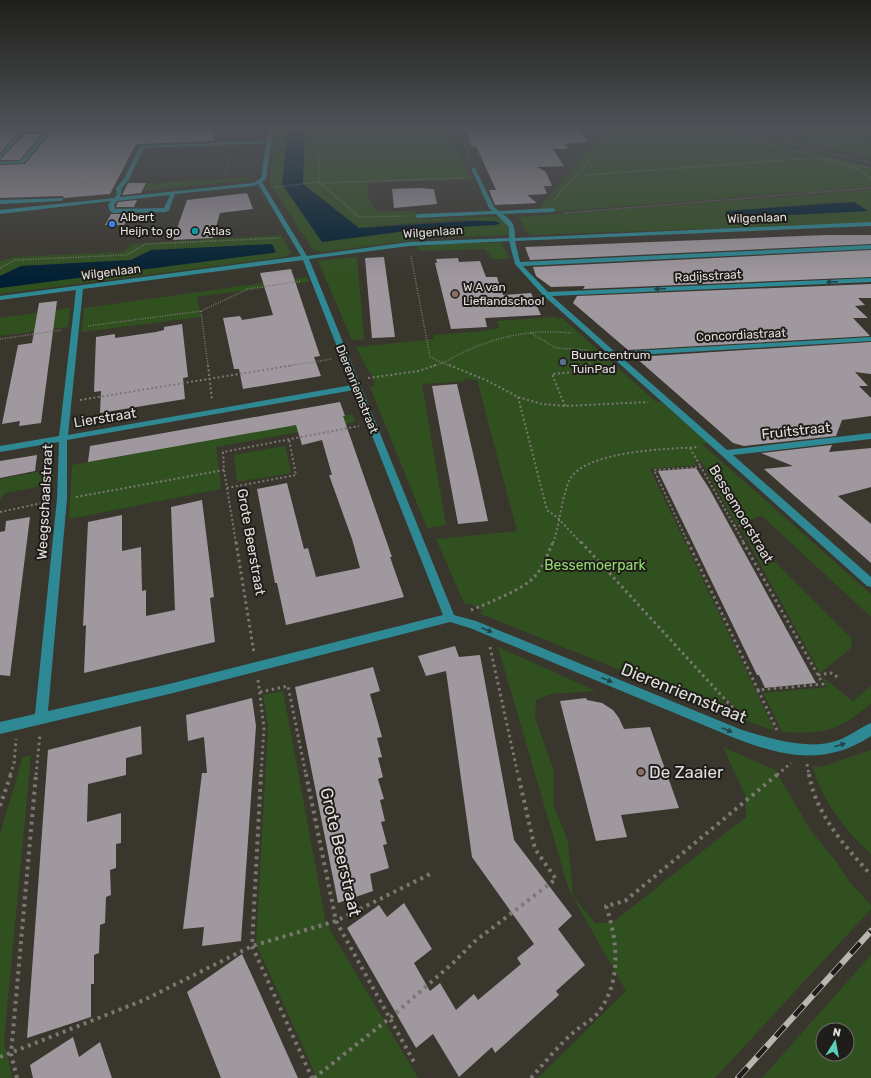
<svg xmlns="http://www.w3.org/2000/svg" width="871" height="1078" viewBox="0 0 871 1078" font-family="Rubik,sans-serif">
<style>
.green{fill:#315020;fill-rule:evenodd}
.water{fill:#012033}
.building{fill:#a0989f}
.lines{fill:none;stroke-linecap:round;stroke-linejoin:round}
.path-far3{stroke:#7a7871;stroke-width:1.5;stroke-dasharray:1 1.5;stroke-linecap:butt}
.path-far2{stroke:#7a7871;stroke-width:2;stroke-dasharray:2 2.5;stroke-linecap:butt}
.path-far1{stroke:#7a7871;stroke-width:3;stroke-dasharray:2.5 3.5;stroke-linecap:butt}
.path{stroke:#7a7871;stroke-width:4;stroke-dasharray:3 4.5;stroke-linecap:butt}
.minor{fill:#2e8994;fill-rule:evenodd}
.rail-casing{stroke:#b8b6b1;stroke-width:6}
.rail{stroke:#1f1d1a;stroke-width:4.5;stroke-dasharray:14;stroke-linecap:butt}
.oneway{fill:#244345}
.shop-dot{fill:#3f7fe0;stroke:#1f1d1a;stroke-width:1.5}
.culture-dot{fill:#0f9aa8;stroke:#1f1d1a;stroke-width:1.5}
.education-dot{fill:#8d6e63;stroke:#1f1d1a;stroke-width:1.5}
.service-dot{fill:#5c6f8a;stroke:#1f1d1a;stroke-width:1.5}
.labels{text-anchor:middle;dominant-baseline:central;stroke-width:4;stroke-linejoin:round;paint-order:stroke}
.far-poi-label{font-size:12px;fill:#e1dfdb;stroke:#1f1d1a;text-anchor:start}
.far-street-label{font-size:12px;fill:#e1dfdb;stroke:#1f1d1a}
.street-label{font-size:14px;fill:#e1dfdb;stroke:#1f1d1a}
.park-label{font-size:14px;fill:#93da6e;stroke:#1f1d1a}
.near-street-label{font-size:17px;fill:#e1dfdb;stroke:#1f1d1a}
.near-poi-label{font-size:17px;fill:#e1dfdb;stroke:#1f1d1a;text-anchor:start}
</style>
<rect width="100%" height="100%" fill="#39362e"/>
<path class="green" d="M277 128H288L282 184 322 242 421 229 500 224C480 214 386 226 359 228L303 184 305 128H432L452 134 472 179 367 183 368 198 377 212 416 211 420 219 506 216 513 229 512 235 431 238 322 252 313 250 269 183Z
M607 128H713L871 167V187L551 212H536Z
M739 128 778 135 847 133 841 128H871V147H868L871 149V159Z
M248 178V180L144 191 148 183Z
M871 190V223L531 235 525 229 519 217ZM839 202 867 211 732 218 725 211Z
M281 235 291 253 285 257 0 294V288L276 251 151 250 131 260 21 266 0 276V261L13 257 123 252 132 244Z
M501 242 510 259H494L485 249 421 251 416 247 441 244Z
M357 257 364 339 352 340 318 261Z
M307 277 309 282 197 297 201 317 82 332 84 308Z
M70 308 68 327 0 336V318Z
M556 317 557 319 562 318 656 402H661L708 443 702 444 871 594V617L762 516 736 524 701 461 695 462 696 465 650 469 775 731 747 721 729 701 720 698 736 717 479 613 483 611 470 603 465 605 436 539 517 531 477 380 464 379 466 381 422 384 446 525 427 528 370 387 375 386 371 373H369L356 347 434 339V335L474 332 499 328 497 321Z
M353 414 355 422 216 447 221 489 69 519 72 465Z
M285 446 291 473 237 482 234 455Z
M54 469 53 484 5 493 0 501V479Z
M740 527 851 638 852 646 849 650 820 673Z
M498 647 596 691 551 694 536 700 535 718 554 771 553 804 568 841 573 896 595 923H612L746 817 745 795 723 747 775 770 811 831 835 860 851 884 871 905V909L715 1078H538L626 991 569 890Z
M821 676 853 701 871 686V703C839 731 824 735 782 732L763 693 827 687Z
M283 691 326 923 418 1078H317L256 944 268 726 263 695Z
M871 750V854C844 829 823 801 812 766L821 767Z
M31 755 4 1041 12 1078H0V834L23 757Z
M871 955V1078H762ZM823 1030H847V1054H823Z"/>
<path class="water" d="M288 128H305L303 184 359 228 471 221H493L501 223 496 225 421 229 322 242 282 184Z
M854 202 868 211 732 218 725 211Z
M272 244 276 252 272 253 0 288V276L21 266 131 260 151 250Z"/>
<path class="building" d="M0 128H27L20 129 0 153Z
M73 128H213L214 141 136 144 110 194 64 198 63 196 0 198V165L25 164 51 133 68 132Z
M465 128H575L588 142 564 144 568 149H553L564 166 537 167 546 172 552 186H544L547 194 527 195 537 203 495 205 489 190H496L476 146 472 147Z
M25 134H42L20 160H0Z
M128 183H146L141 193 122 195Z
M419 188 434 189 437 204 394 208 392 189Z
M247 193 253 209 220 213 213 238 173 240 187 200Z
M137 200 134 207H116L118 202Z
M111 214H131L124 225H105Z
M826 235H871V244L530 260 525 247Z
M871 250V277L583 289 585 286 551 287 536 276 533 267Z
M384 257 395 337 372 338 365 258Z
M458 258 459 262 480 261 486 277H497L503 295 531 293 541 315 485 318 487 327 451 329 435 263H437L436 259Z
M291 269 320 356 314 357 321 376 243 389 239 369H234L223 318 240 316 242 320 273 315 260 273Z
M871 284V298H858L865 305 855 306 868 318H853L870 336 628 350 573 303 577 296Z
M57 301 41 423 19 426 20 421 2 424 18 345 32 343 39 303Z
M182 324 188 377 183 378 185 399 100 413 101 391 94 392 96 337 115 334V338L156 332 164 330V327Z
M871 342V374L855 372 868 386H859L871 398V416L842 420 836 436 744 446 733 443 635 357Z
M457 384 478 475 488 521 458 524 432 386Z
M340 402 345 416H343L392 557H390L404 597 286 625 277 583H275L257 489 287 483 304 549 308 548 316 577 360 568 352 539 329 475H332L322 440 302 445 296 425 88 462 90 446Z
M832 445 829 452 871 448V487L838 496 871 524V563L764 469 793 466 761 453Z
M37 455 35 471 0 478V461Z
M696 468 710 490 816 683 765 688 759 675H757L658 471Z
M202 500 214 597 210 598 215 642 84 673 86 625 83 626 88 522 122 515V551L141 547 142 591 146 590V616L175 610 171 507Z
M30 517 10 676 0 675V532L5 531 6 521Z
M455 646 459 657 480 655 514 840 572 916 558 929 585 965 556 991 559 995 495 1053 492 1047 459 1077 433 1034 416 1048 347 928 379 905 387 917 404 903 432 949 414 963 430 991 440 983 456 1010 474 994 478 1000 521 964 517 958 534 944 472 857 446 671 426 676 418 656Z
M373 667 380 691 370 694 382 737 377 738 382 757 378 758 383 777 378 779 384 799 380 800 385 821 381 822 387 844 383 845 389 868 370 874 373 891 338 903 295 687Z
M252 698 256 726 241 941 202 946 204 927 183 929 202 773H207L204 737 188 741 186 715Z
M586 698 587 700 602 703 613 710 619 718 624 729 650 727 679 808 621 815 627 837 596 841 560 701Z
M141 726 142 754 126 758V775L88 784 87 822 121 813V843L116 844V868L110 870 111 895 106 897 105 923 100 925 99 953 94 955V984H91V1017L27 1038 48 750Z
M242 954 254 980 298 1078H221L187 992Z
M73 1037 79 1057 100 1042 112 1078H33L30 1065Z"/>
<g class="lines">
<path class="path-far3" d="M318 128 319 182 359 217 406 216
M440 128 463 138 470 159
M458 128 462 137
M704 128 855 166 871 168
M728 128 871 163
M225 175 230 154
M585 175 814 158 857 169 871 178
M321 183 466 178
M82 185 84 180
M276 187 319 182
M554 200 618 128
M564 213 871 188
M411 256 430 357 443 363C483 340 524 328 571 333
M0 268 15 260 126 255 146 244 279 238
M201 311 208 366
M88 326 201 311 248 289 301 281
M531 333 556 348 587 350 589 354 590 366
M0 339 62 330
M288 366 332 359
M433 366 443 363 451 366"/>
<path class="path-far2" d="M208 365 212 400
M449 365 488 381 518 397 542 404 565 406 648 402
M368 378 419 371 436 365
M518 397 547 510 558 518 581 543
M80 400 294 365
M565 406 552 374 586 371 590 368V365
M690 448 701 467
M224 470 236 543
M227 488 296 475 289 439
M76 497 224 470 223 452 359 426
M0 512 47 502
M734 526 746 525 753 527
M553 543C560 524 561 500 569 481 583 450 670 449 699 447
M688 543 654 470 701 467 744 543"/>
<path class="path-far1" d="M236 542 254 653
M581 542 743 719
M688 542 758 690
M743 542 823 684 758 690
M471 610C488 603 525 589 536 575 544 565 548 553 553 542
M490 647 518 775
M818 675 831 673 839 678
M258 680 264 728 261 775
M758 690 777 730
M260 692 288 686 306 775
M807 764 809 775
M10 775 14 764 16 739
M36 775 40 734
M777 775 791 763"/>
<path class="path" d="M261 774 252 946 312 1078
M306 774 336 921 414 1062
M809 774C816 815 844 845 871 875
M0 806 11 774
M0 1057 144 1000 252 946 336 921 430 874
M17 1078 11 1054 36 774
M314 1078 390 1018 453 963 474 942 556 879 535 849 518 774
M531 1078C545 1062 559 1045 575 1031 582 1025 591 1021 597 1014 622 983 618 942 606 906L625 901 778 774"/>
<path class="minor" d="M72 128 68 131 50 132 24 163 0 164V162L21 161 45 132H24L0 159V155L21 130Z
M269 128H273L266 179 262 182 307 256 409 242 509 238V227L496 214 418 218 415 216 418 214 492 211 489 208 471 168 473 167 475 168 494 207 499 211 553 208 556 210 553 212 503 214C513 222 515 224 515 238L871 222V226L515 241 520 262 871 245V249L523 266 548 292 871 278V282L552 296 615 352 871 337V341L620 356 727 450 871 433V439L733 455 871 577V587L867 586 543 295 515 264 509 241 409 246 309 259 454 615 476 621 742 730C773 739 807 751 839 740 850 736 859 728 871 723V736C825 766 785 757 737 739L470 628 450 622 169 694 0 734V722L35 714 57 499 59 442 0 452V446L59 436 76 290 0 300V296L301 256 258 184 254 186 175 194 169 210 166 212 113 213 110 211 108 205 111 201 0 214V210L114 198 117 195 116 188 124 179 140 146 267 141ZM266 143 261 178 253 183 120 197 122 188 129 179 144 148ZM170 195 164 208 115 209 114 205 117 201ZM303 260 352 385 68 435 83 289ZM354 390 443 615 169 684 48 711 67 499V440Z
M63 198V200L61 201 0 204V200Z"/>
<defs>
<path id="rail" d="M738 1078 871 931"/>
</defs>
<use href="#rail" class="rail-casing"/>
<use href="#rail" class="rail"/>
</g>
<defs><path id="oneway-solid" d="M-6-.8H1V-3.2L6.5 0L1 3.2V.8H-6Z"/></defs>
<g class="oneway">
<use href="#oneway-solid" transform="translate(832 282) rotate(177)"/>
<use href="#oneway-solid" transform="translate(660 289) rotate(177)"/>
<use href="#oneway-solid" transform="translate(487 630) rotate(23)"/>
<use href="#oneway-solid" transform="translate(607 680) rotate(22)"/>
<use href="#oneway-solid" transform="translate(727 730) rotate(22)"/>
<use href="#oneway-solid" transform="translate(840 745) rotate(-18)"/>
</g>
<linearGradient id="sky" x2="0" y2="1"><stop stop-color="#1f1e19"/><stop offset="0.46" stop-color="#4e5257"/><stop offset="1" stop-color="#4e5257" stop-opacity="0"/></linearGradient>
<rect width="871" height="279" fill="url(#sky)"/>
<circle class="shop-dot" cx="112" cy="224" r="4"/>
<circle class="culture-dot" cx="195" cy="231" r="4"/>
<g class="education-dot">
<circle cx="455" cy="294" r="4"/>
<circle cx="641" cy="772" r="4"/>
</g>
<circle class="service-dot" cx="563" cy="362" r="4"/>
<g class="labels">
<g class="far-poi-label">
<text x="120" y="217">Albert<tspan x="120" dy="14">Heijn to go</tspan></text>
<text x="203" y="231">Atlas</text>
<text x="463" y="287">W A van<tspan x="463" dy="14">Lieflandschool</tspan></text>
<text x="571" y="355">Buurtcentrum<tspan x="571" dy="14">TuinPad</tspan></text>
</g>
<g class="far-street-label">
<text transform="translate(757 218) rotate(-2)">Wilgenlaan</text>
<text transform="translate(433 232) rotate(-4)">Wilgenlaan</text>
<text transform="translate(111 272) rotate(-7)">Wilgenlaan</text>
<text transform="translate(708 276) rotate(-3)">Radijsstraat</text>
<text transform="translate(741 335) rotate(-3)">Concordiastraat</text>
<text transform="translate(357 389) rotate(68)">Dierenriemstraat</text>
</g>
<g class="street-label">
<text transform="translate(105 418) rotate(-9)">Lierstraat</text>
<text transform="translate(796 431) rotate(-6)">Fruitstraat</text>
<text transform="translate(45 502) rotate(-87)">Weegschaalstraat</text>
<text transform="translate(741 514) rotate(59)">Bessemoerstraat</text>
<text transform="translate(251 542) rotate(80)">Grote Beerstraat</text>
</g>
<g class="park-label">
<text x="595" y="565">Bessemoerpark</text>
</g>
<g class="near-street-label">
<text transform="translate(684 693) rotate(22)">Dierenriemstraat</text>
<text transform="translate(341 852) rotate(77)">Grote Beerstraat</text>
</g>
<g class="near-poi-label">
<text x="649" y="772">De Zaaier</text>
</g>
</g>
<g transform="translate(835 1042) rotate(11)"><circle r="19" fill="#1f1d1a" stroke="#6d6b67"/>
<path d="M0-3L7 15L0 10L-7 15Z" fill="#5dceb9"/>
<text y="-6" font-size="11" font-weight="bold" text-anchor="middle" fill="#e1dfdb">N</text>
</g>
</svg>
